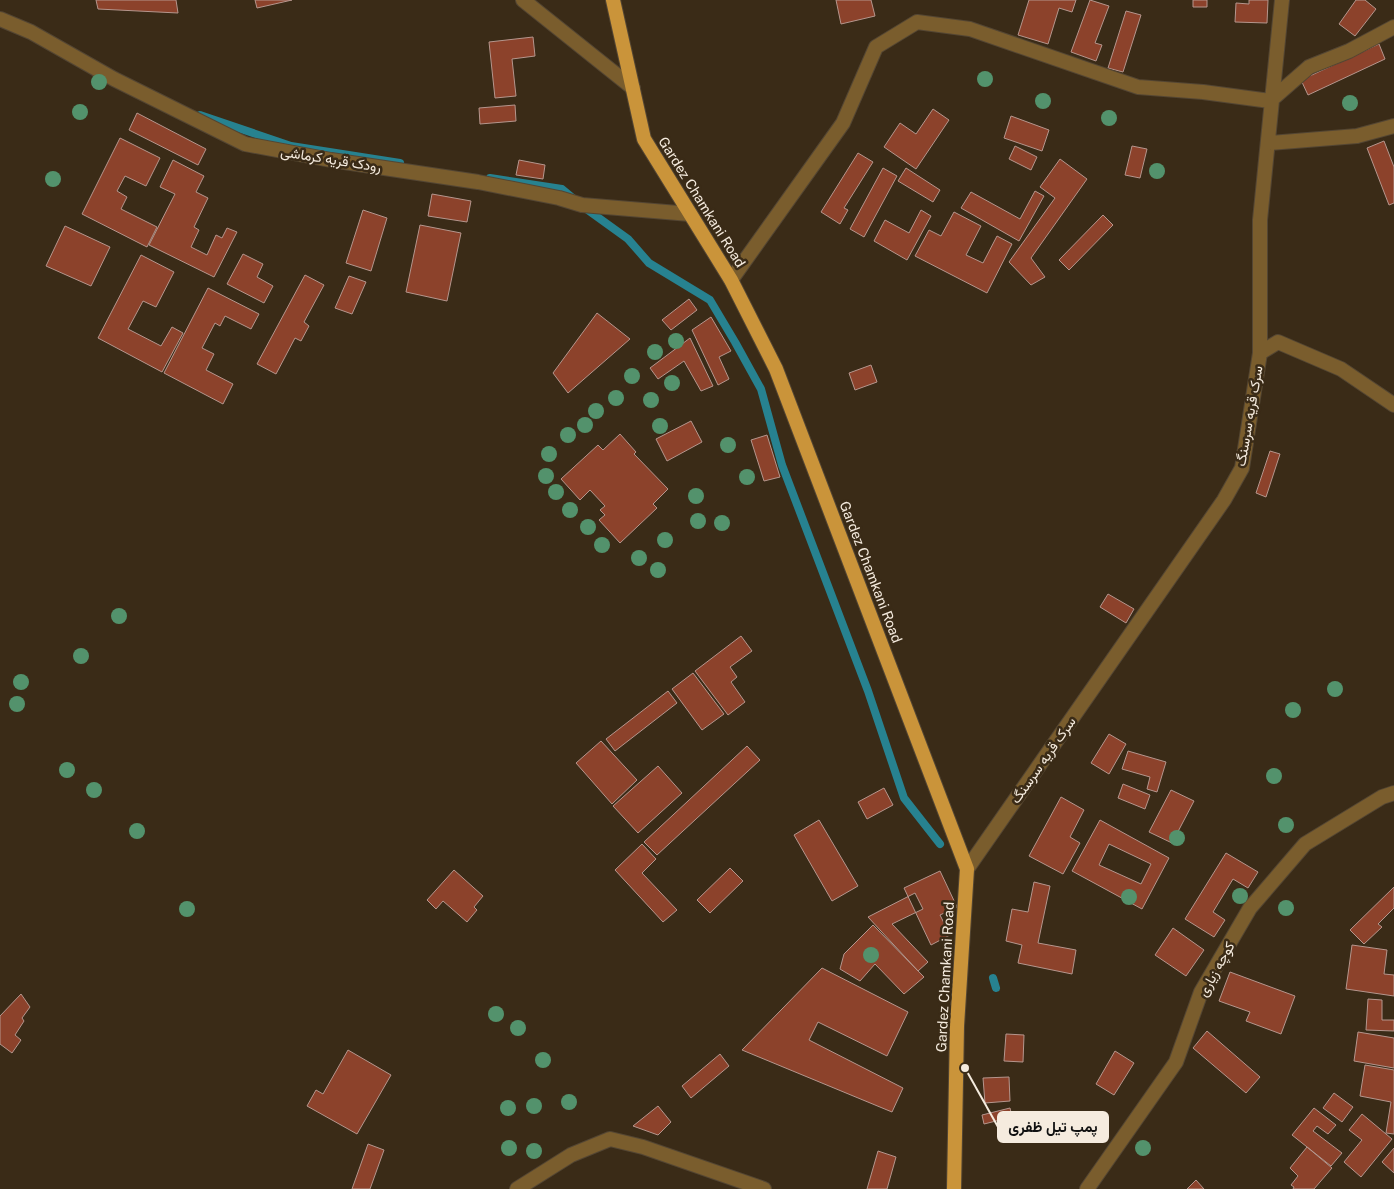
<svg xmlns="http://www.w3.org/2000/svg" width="1394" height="1189" viewBox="0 0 1394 1189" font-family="'Public Sans',Vazirmatn,sans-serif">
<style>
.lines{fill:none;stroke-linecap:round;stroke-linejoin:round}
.stream{stroke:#278290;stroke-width:8}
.building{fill:#8c422b;stroke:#b5968d;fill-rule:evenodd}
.minor-casing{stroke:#544633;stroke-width:16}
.tertiary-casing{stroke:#544633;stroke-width:16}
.trunk-casing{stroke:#544633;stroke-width:16}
.minor{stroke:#7a5d2d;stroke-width:14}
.tertiary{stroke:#7a5d2d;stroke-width:14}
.trunk{stroke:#ca943a;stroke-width:14}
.tree{fill:#53926c}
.labels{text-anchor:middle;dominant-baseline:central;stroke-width:5;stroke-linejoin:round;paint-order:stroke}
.street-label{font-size:14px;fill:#f5ebde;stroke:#3a2b17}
.leader{fill:none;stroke:#f5ebde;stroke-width:2}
.callout-dot{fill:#f5ebde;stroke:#3a2b17;stroke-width:2}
.callout{fill:#f5ebde;stroke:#f5ebde;stroke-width:2}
.callout-label{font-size:15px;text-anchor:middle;font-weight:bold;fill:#111}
</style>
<rect width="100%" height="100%" fill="#3a2b17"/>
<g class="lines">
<path class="stream" d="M200 115 291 146 400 163
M490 178 562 189 574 199
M585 208 628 239 649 263 710 300 735 342 761 389 782 465 868 691 904 798 940 844
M993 978 996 988"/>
</g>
<path class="building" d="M96 0H176L178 13 98 9Z
M255 0H292L257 8Z
M836 0H871L875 16 841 24Z
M1029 0H1076L1072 12 1059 8 1048 44 1018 35Z
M1090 0 1109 6 1095 43 1102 45 1096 61 1071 52Z
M1193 0H1207V7H1193Z
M1249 0H1268L1267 23 1235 22 1236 3 1249 4Z
M1356 0H1365L1376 9 1355 36 1339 24Z
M1126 11 1141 15 1123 72 1108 68Z
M533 37 535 56 512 59 516 96 495 98 489 42Z
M1379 44 1385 59 1308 95 1301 80Z
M515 105 516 121 480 124 479 108Z
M933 109 949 120 916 169 884 147 900 123 916 134Z
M137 113 206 149 198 165 129 130Z
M1011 116 1049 130 1042 151 1004 138Z
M120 138 160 158 146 186 125 176 117 191 127 197 121 209 157 227 147 247 82 214Z
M1384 141 1394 167V203L1389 205 1367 148Z
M1015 146 1037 157 1031 170 1009 159Z
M1132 146 1147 149 1140 178 1125 175Z
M858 153 873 162 844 208 848 210 840 224 821 212Z
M1060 159 1087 179 1031 258 1045 277 1031 285 1009 262 1055 198 1040 187Z
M173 160 204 176 196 192 208 198 194 227 199 230 191 247 207 255 216 235 222 238 227 228 237 232 214 277 149 245 175 194 160 187Z
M519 160 545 165 543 179 516 175Z
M883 168 897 176 864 237 850 229Z
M906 168 940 190 933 202 898 181Z
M1035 191 1044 196 1019 241 961 208 971 192 1020 219Z
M432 194 471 201 467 222 428 216Z
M363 210 387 218 371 271 346 263Z
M921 210 931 216 907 260 874 241 885 220 909 233Z
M954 212 981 226 966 255 983 263 997 236 1012 244 987 293 915 256 929 230 941 236Z
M1103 215 1113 225 1069 270 1059 260Z
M420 225 461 233 447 301 406 292Z
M65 226 110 247 91 286 46 266Z
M243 254 263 264 257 277 273 286 264 303 227 284Z
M141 255 174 272 156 307 143 301 128 329 161 346 172 327 183 333 162 372 98 338Z
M305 275 324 285 304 322 309 326 301 341 295 338 276 374 257 364Z
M349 276 366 282 352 314 335 308Z
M208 288 259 314 251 329 225 316 220 326 215 323 202 348 214 354 206 370 233 384 223 404 164 373Z
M689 299 697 310 671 330 662 320Z
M597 313 630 339 568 393 553 373Z
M711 317 731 351 719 357 729 379 718 385 692 330Z
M690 338 713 386 701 391 684 361 658 379 650 368Z
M871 365 877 382 855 390 849 373Z
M691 421 702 442 667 461 656 439Z
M620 434 636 452 634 454 668 489 653 504 657 508 620 543 599 520 605 515 600 510 605 506 590 490 580 500 561 479 598 445 603 450Z
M767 435 780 477 764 481 751 440Z
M1270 451 1280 454 1266 497 1256 493Z
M1108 594 1134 609 1126 623 1100 607Z
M741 636 752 651 730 667 737 677 731 682 745 702 728 715 695 671Z
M693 673 724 714 702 730 672 689Z
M668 691 677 703 615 751 606 739Z
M1109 734 1126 744 1109 774 1091 763Z
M601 741 637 780 612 804 576 763Z
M747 746 760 760 657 855 644 842Z
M1128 751 1166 762 1157 792 1147 789 1150 777 1122 769Z
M658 766 682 793 638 833 613 806Z
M1123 784 1150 795 1145 809 1118 798Z
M884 788 893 805 867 819 858 802Z
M1171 790 1194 801 1172 843 1149 832Z
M1061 797 1084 810 1070 837 1080 843 1063 874 1029 856Z
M819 820 858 886 832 901 794 835Z
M1100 820 1169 858 1142 909 1072 871ZM1109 844 1151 864 1141 884 1099 865Z
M642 844 656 859 642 873 677 910 663 922 615 870Z
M1226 853 1258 872 1248 888 1233 879 1213 912 1225 920 1214 937 1185 919Z
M730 868 743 881 710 913 697 900Z
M454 870 483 896 474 907 477 910 467 922 443 901 436 909 427 900Z
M940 871 957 907 940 915 950 935 931 945 904 888Z
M1034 882 1050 886 1038 943 1076 950 1072 974 1018 963 1022 945 1006 941 1012 909 1028 912Z
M1394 887V908L1378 924 1382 927 1364 944 1350 930Z
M915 893 923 909 892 924 928 962 918 971 868 917Z
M873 925 924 977 904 994 875 964 860 981 840 969 844 954Z
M1173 928 1204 950 1186 976 1155 955Z
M1352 945 1387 950 1384 974 1394 975V996L1346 989Z
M822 968 908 1012 887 1056 818 1022 809 1040 903 1088 892 1112 742 1050Z
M1230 972 1295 996 1281 1034 1246 1021 1250 1012 1219 1001Z
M21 994 30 1007 22 1018 24 1021 15 1035 21 1040 12 1053 0 1044V1016Z
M1368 999 1382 1000V1020H1394V1031L1366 1030Z
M1207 1031 1260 1077 1246 1093 1193 1048Z
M1358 1032 1394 1038V1068L1354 1061Z
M1006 1034 1024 1035 1023 1062 1004 1061Z
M348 1050 391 1075 357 1134 307 1106 316 1090 323 1094Z
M1115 1051 1134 1063 1114 1095 1096 1084Z
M720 1054 729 1066 691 1098 682 1086Z
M1365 1065 1394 1070V1134L1386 1133 1391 1102 1360 1096Z
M1009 1077 1010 1101 985 1103 983 1078Z
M1334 1093 1353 1107 1342 1122 1323 1108Z
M658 1106 671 1122 658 1135 633 1126Z
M1010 1108 1012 1117 984 1124 982 1115Z
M1314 1108 1336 1125 1328 1134 1317 1126 1313 1131 1342 1153 1331 1166 1292 1135Z
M1362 1114 1392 1139 1361 1177 1344 1162 1362 1140 1349 1130Z
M368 1144 384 1150 370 1189H352Z
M1307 1147 1332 1168 1314 1189H1293L1294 1187 1291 1185 1298 1176 1290 1168Z
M1394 1148V1173L1382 1162Z
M878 1151 896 1157 887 1189H867Z
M1196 1180 1204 1189H1187Z"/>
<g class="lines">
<defs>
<path id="minor" d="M0 19 31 32 114 79 245 144 331 160 478 182 559 198 582 205 690 214
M1269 143 1357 136 1394 126
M731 280 843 123 876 47 917 22 970 29 1138 87 1203 92 1270 101 1309 67 1349 51 1394 27
M1260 353 1278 342 1341 369 1394 405
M967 869 1224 500 1242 468 1260 353V220L1282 0
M517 1189 571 1155 610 1139 643 1147 764 1189
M1087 1189 1176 1062 1201 992 1250 908 1305 844 1382 797 1394 793"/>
<path id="tertiary" d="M523 0 633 88"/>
<path id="trunk" d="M613 0 644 139 731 280 776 369 967 869 957 1026 954 1189"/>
</defs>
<use href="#minor" class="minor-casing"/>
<use href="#tertiary" class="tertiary-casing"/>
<use href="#trunk" class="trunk-casing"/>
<use href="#minor" class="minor"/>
<use href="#tertiary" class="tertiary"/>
<use href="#trunk" class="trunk"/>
</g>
<g class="tree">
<circle cx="985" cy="79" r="8"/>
<circle cx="99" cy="82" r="8"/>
<circle cx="1043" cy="101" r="8"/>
<circle cx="1350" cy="103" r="8"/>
<circle cx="80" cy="112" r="8"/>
<circle cx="1109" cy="118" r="8"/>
<circle cx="1157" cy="171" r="8"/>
<circle cx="53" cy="179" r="8"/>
<circle cx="676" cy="341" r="8"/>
<circle cx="655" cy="352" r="8"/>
<circle cx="632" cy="376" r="8"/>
<circle cx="672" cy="383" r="8"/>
<circle cx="616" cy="398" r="8"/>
<circle cx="651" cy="400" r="8"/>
<circle cx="596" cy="411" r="8"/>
<circle cx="585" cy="425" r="8"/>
<circle cx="660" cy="426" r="8"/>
<circle cx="568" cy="435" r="8"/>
<circle cx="728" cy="445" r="8"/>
<circle cx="549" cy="454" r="8"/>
<circle cx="546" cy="476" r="8"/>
<circle cx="747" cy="477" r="8"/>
<circle cx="556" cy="492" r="8"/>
<circle cx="696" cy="496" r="8"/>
<circle cx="570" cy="510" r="8"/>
<circle cx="698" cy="521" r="8"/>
<circle cx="722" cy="523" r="8"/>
<circle cx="588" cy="527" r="8"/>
<circle cx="665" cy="540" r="8"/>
<circle cx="602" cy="545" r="8"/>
<circle cx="639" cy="558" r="8"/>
<circle cx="658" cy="570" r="8"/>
<circle cx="119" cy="616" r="8"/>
<circle cx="81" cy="656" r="8"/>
<circle cx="21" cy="682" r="8"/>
<circle cx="1335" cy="689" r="8"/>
<circle cx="17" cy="704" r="8"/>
<circle cx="1293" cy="710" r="8"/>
<circle cx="67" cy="770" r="8"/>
<circle cx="1274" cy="776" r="8"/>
<circle cx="94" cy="790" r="8"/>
<circle cx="1286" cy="825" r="8"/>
<circle cx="137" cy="831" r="8"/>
<circle cx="1177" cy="838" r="8"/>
<circle cx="1240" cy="896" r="8"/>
<circle cx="1129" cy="897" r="8"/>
<circle cx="1286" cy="908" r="8"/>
<circle cx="187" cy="909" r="8"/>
<circle cx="871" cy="955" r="8"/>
<circle cx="496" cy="1014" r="8"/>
<circle cx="518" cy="1028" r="8"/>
<circle cx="543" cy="1060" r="8"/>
<circle cx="569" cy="1102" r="8"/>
<circle cx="534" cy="1106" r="8"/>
<circle cx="508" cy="1108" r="8"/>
<circle cx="509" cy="1148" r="8"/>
<circle cx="1143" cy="1148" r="8"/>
<circle cx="534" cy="1151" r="8"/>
</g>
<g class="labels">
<g class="street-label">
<text transform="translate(331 159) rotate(9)">رودک قریه کرماشی</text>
<text transform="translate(702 202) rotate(58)">Gardez Chamkani Road</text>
<text transform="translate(1249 416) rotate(-80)">سرک قریه سرسنگ</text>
<text transform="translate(871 572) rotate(69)">Gardez Chamkani Road</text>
<text transform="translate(1043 760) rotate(-55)">سرک قریه سرسنگ</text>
<text transform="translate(1216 969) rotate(-61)">کوچه زیاری</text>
<text transform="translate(945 977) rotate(-87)">Gardez Chamkani Road</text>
</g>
</g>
<path class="leader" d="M965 1068L998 1127"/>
<circle class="callout-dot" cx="965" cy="1068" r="5"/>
<rect class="callout" x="998" y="1112" width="110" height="30" rx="5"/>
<g class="callout-label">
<text x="1053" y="1132">پمپ تیل ظفری</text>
</g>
</svg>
